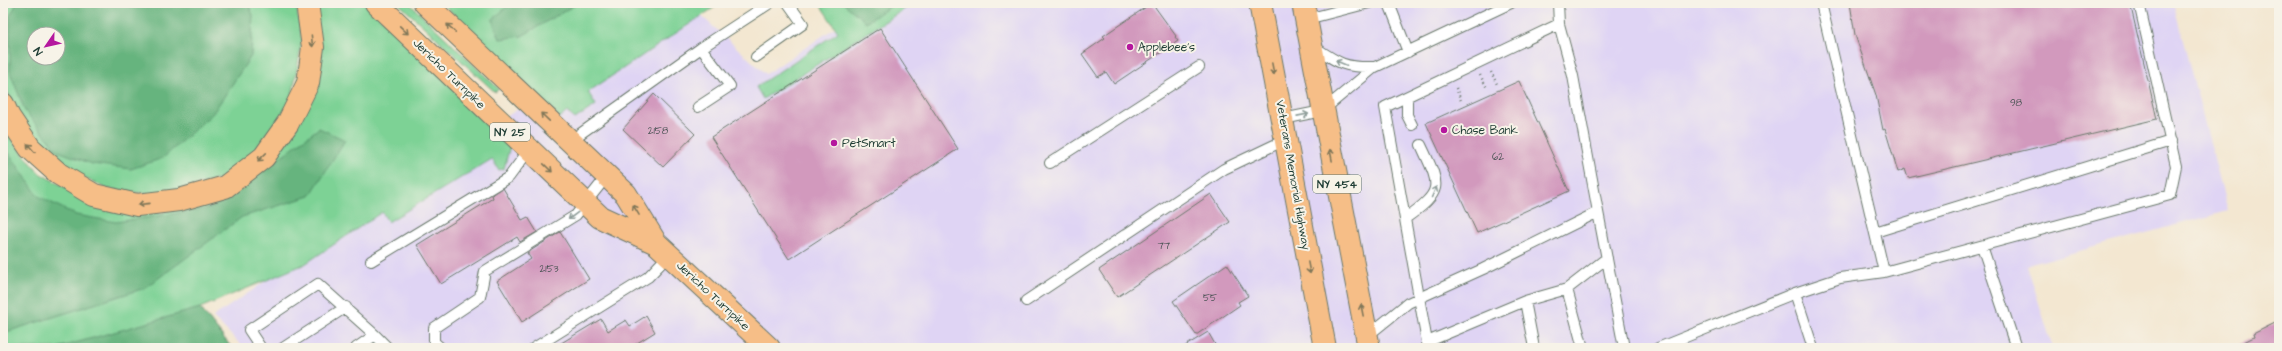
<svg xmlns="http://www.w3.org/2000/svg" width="2282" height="351" viewBox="0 0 2282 351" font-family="'Architects Daughter',sans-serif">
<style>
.built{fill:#dfd4f4}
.green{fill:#7dd295;stroke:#4e8864;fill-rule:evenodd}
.forest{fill:#66b47e;stroke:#427859;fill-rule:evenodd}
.building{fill:#d299bd}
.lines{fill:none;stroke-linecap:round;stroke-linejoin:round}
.service-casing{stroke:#69786b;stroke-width:12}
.primary-casing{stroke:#69786b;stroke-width:24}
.motorway-casing{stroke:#69786b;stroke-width:24}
.path{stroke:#69786b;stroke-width:2.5;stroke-dasharray:1 3;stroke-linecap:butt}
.service{stroke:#fff;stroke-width:10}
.primary{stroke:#f6be87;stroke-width:22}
.motorway{stroke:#f6be87;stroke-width:22}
.oneway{stroke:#807759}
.oneway2{stroke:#8f9e9a}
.poi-dot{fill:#b5179e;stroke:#f7f3e8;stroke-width:1.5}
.labels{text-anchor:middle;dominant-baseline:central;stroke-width:4;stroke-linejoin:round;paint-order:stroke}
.number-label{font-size:10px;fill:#4c5456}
.shield{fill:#f7f3e8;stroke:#60746a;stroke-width:1}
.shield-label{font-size:11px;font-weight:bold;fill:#1f3d34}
.poi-label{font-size:12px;fill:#1f3d34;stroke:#f7f3e8;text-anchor:start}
.street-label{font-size:12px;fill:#1f3d34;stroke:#f7f3e8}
</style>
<rect width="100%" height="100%" fill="#f7f3e8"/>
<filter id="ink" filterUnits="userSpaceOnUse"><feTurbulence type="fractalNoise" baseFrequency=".025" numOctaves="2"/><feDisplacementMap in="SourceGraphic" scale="8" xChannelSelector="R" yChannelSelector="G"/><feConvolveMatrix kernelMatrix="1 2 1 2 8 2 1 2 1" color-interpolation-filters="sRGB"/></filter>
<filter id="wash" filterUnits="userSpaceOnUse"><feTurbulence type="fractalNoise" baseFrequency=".012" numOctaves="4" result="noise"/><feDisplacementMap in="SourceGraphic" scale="16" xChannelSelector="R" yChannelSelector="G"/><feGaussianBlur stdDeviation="0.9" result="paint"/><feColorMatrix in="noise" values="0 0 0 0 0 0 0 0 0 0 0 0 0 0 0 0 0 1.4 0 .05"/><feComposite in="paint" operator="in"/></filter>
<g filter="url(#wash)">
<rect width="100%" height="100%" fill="#f3e7d1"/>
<path class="built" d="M673 3H687L766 74 872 3H2173L2228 211 2027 265 2053 348H244L213 317Z"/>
<path class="green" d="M7 3H296L302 41 292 97 266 141 220 179 157 195 107 189 54 162 13 111 3 74V25ZM34 34H58V58H34Z
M312 3H365L509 136 510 146 504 169 499 170 492 159 388 222 382 212 305 264 200 308 232 348H3V128L39 173 100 206 160 213 218 199 289 138Z
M398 3H409L499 89 495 92Z
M442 3H721L588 92 596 105 575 119 567 112 560 118Z
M819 3H914L763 99 756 87 838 32Z"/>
<path class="forest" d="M17 3H248L253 15 251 56 213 113 163 158 131 169 92 164 58 151 25 111 10 72V16ZM34 34H58V58H34Z
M511 3H578L522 36 500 39 492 20Z
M843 3H896L866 22Z
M319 128 345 140 310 196 242 217 145 288 3 333V144L38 196 76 215 116 222 212 208Z
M200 308 232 348H57Z"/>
<g id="blocks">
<path class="building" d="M1152 3 1176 36 1175 37 1178 41 1114 84 1106 72 1098 77 1082 54 1105 38 1103 36Z
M1850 3H2130L2157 119 1908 178 1905 169 1898 172 1885 129 1883 130 1876 95 1855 35Z
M880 28 958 149 789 259 711 137Z
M1519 81 1569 191 1477 233 1426 123Z
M654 94 695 134 663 167 623 129Z
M503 188 522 220 528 217 537 232 520 242 517 237 441 284 417 245 493 198 492 195Z
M1211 194 1230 222 1117 297 1099 270Z
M560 232 589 279 522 322 497 281 531 259 527 253Z
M1227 264 1248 296 1238 302 1240 305 1196 335 1173 301Z
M646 316 655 332 629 348H553L601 319 608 331 626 320 630 326Z
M2279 321V348H2232L2254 337 2253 334Z
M1208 332 1217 348H1182Z"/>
</g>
</g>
<g filter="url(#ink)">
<use href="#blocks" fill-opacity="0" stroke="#69786b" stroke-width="1"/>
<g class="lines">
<defs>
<path id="service" d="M1387 3 1390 6 1408 52
M1558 3 1559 24 1573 76 1598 212
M1821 3 1884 272
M1307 19 1369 3
M1313 46C1338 63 1344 68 1375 67
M701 48 770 3
M756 57 803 24 788 3
M1407 97V115L1412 125
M1283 119 1322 111 1375 67 1511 3
M570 141 701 48 730 86 698 107
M1050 163 1199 67
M1406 218C1445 190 1440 186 1421 145
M1875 232 2171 141
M1982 246 2016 348
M371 261 509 177 529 150
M1567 289 1607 258
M1795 293 1813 348
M1026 301 1224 169 1287 139
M1525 301 1567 289 1583 348
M1367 336 1408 303 1483 269 1598 212 1624 348
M1427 342 1385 107 1559 24
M261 348 249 330 318 284 375 335
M283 348 346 307
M356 348 375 335 388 348
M441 348 434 342V328L480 297 485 271 576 215 607 176
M534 348 648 277 669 255
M1428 348 1427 342 1525 301 1534 348
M1658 348 1795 293 1840 278 1884 272 2170 195 2176 166 2139 3"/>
<path id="primary" d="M376 3 600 217 656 243
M425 3 626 194 656 243 769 348
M1260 3 1325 348
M1303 3 1369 348"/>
<path id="motorway" d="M3 104 9 117 30 148 59 174 94 195 137 205 179 200 225 187 264 157 288 123 308 83 313 47 307 3"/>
</defs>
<use href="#service" class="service-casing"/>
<use href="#primary" class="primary-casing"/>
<use href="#motorway" class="motorway-casing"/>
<path class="path" d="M1491 72 1497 84
M1480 75 1487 88
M1456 88 1461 101"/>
<use href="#service" class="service"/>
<use href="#primary" class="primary"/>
<use href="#motorway" class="motorway"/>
</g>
<defs><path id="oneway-shaft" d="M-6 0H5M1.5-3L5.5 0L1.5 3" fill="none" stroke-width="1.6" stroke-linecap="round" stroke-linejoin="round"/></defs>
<g class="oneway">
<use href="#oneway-shaft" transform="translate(451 28) rotate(-136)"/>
<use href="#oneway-shaft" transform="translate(404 30) rotate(44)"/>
<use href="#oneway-shaft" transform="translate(312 41) rotate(84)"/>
<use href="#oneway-shaft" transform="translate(1273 69) rotate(79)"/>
<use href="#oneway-shaft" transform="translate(545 117) rotate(-136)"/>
<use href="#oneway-shaft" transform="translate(31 148) rotate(-132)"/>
<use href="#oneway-shaft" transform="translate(1331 155) rotate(-101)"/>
<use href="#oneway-shaft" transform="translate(262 157) rotate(136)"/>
<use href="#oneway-shaft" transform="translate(548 168) rotate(44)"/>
<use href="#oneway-shaft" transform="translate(144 204) rotate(174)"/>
<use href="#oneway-shaft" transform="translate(636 210) rotate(-121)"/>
<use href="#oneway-shaft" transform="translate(1309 268) rotate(79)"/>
<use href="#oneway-shaft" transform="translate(1362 310) rotate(-101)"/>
</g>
<g class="oneway2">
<use href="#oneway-shaft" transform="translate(1341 63) rotate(-157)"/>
<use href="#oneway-shaft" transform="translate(1303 115) rotate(-11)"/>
<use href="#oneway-shaft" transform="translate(1434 192) rotate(-66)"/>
<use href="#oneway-shaft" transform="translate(573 216) rotate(143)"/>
</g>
</g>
<g class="poi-dot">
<circle cx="1130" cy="47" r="4"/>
<circle cx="1444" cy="130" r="4"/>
<circle cx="834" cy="143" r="4"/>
</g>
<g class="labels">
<g class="number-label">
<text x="2016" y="103">98</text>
<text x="658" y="131">2158</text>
<text x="1498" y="157">62</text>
<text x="1164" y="246">77</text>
<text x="549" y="269">2153</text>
<text x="1210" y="298">55</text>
</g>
<g class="shield">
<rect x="490" y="123" width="40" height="18" rx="3"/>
<rect x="1313" y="175" width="48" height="18" rx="3"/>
</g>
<g class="shield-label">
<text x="510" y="132">NY 25</text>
<text x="1337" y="184">NY 454</text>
</g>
<g class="poi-label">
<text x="1138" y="47">Applebee's</text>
<text x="1452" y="130">Chase Bank</text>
<text x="842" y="143">PetSmart</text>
</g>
<g class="street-label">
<text transform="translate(449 74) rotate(44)">Jericho Turnpike</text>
<text transform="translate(1293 175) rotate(80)">Veterans Memorial Highway</text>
<text transform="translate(713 296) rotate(43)">Jericho Turnpike</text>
</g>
</g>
<rect width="2282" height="351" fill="none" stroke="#f7f3e8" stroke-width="16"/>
<g transform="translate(46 46) rotate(236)"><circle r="19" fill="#f7f3e8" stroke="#a1aaa0"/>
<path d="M0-3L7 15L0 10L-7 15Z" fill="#b5179e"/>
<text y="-6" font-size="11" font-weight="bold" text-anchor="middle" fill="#1f3d34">N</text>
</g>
</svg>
